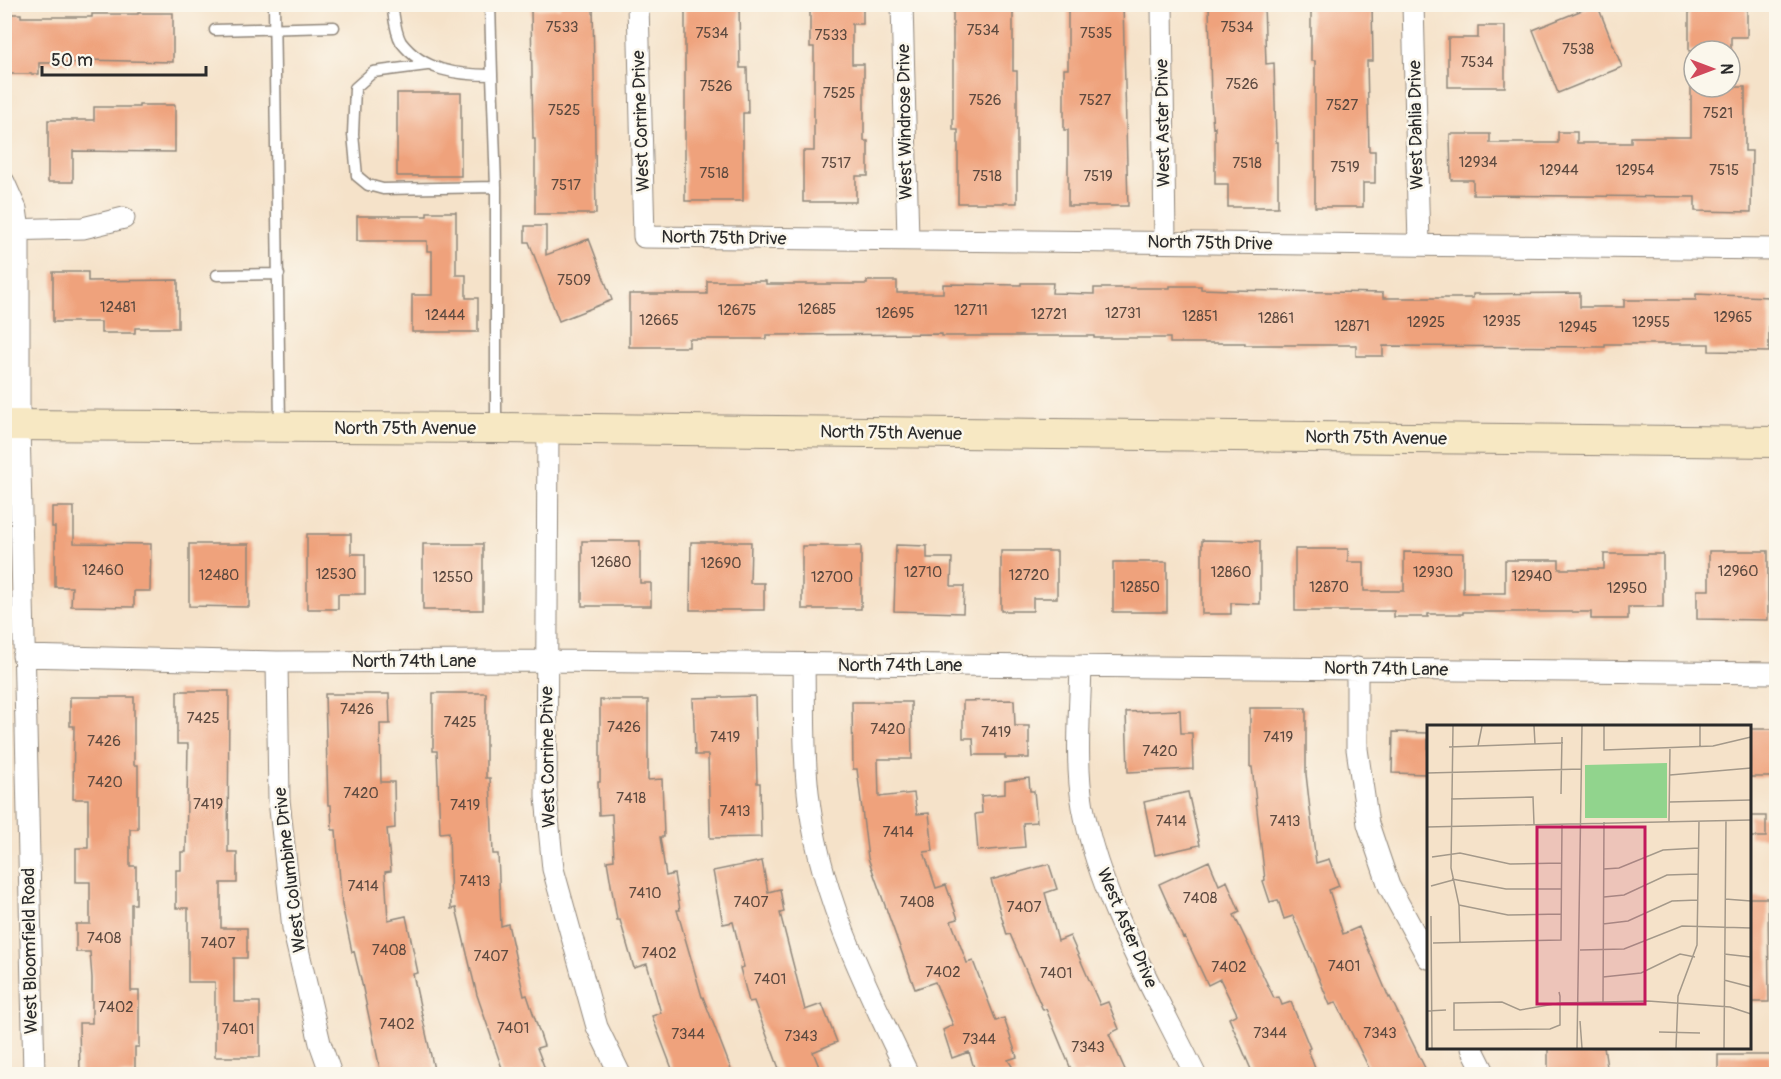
<svg xmlns="http://www.w3.org/2000/svg" width="1781" height="1079" viewBox="0 0 1781 1079" font-family="Pangolin,sans-serif">
<style>
.building{fill:#efa27b}
.lines{fill:none;stroke-linecap:round;stroke-linejoin:round}
.service-casing{stroke:#90867a;stroke-width:13}
.minor-casing{stroke:#90867a;stroke-width:23}
.secondary-casing{stroke:#90867a;stroke-width:32}
.service{stroke:#fff;stroke-width:10}
.minor{stroke:#fff;stroke-width:21}
.secondary{stroke:#f7e8c3;stroke-width:30}
.labels{text-anchor:middle;dominant-baseline:central;stroke-width:5;stroke-linejoin:round;paint-order:stroke}
.number-label{font-size:15px;fill:#5c493f}
.street-label{font-size:18px;fill:#2b2b2b;stroke:#fbf7ec}
.inset-road{fill:none;stroke:#a4998a;stroke-width:1.5}
.view{fill:#c2185b;fill-opacity:0.15;stroke:#c2185b;stroke-width:3}
.inset-edge{fill:none;stroke:#2b2b2b;stroke-width:3}
</style>
<rect width="100%" height="100%" fill="#fbf7ec"/>
<filter id="ink" filterUnits="userSpaceOnUse"><feTurbulence type="fractalNoise" baseFrequency=".0167" numOctaves="2"/><feDisplacementMap in="SourceGraphic" scale="12" xChannelSelector="R" yChannelSelector="G"/><feConvolveMatrix kernelMatrix="1 2 1 2 8 2 1 2 1" color-interpolation-filters="sRGB"/></filter>
<filter id="wash" filterUnits="userSpaceOnUse"><feTurbulence type="fractalNoise" baseFrequency=".008" numOctaves="4" result="noise"/><feDisplacementMap in="SourceGraphic" scale="24" xChannelSelector="R" yChannelSelector="G"/><feGaussianBlur stdDeviation="1.35" result="paint"/><feColorMatrix in="noise" values="0 0 0 0 0 0 0 0 0 0 0 0 0 0 0 0 0 1.4 0 .05"/><feComposite in="paint" operator="in"/></filter>
<g filter="url(#wash)">
<rect width="100%" height="100%" fill="#f5e2c9"/>
<g id="blocks">
<path class="building" d="M560 4H593L596 214H535V139H533L531 9 560 8Z
M685 4H739L740 68H747L748 113H743V201H685Z
M810 4H863V24H852V64H864V141H868V176H856V202H803V151H814V47H810Z
M953 4H1013V71H1017V203H958V130H953Z
M1068 4H1123L1128 206H1068V130H1064V69H1068Z
M1209 4H1264L1266 64 1274 63 1276 142H1278V207H1228V184H1215V127L1213 128 1211 102Z
M1311 4H1372L1373 61H1367L1369 151H1375V183H1363V207H1315V61H1311Z
M1597 4 1622 67 1558 93 1533 30Z
M1689 6H1747V37H1731V51H1689Z
M138 13H173V62L84 60V63H39V74H4V14H21V17H92V14H138Z
M1478 26H1505V87H1448V38H1478Z
M1691 87H1745V151H1752L1751 212 1695 211V197L1473 195V180H1451L1450 134H1490V143H1558V132H1577V143H1631V137H1691Z
M397 93H461V176H397Z
M139 105H175V152L73 151V182H48V120H94V107H139Z
M427 212H456V275H466V298H478V332H412V295H432V251H427V241H357V216H427Z
M525 226H546V255L589 239 612 300 559 321 529 242H525Z
M53 272H88V281L178 280V328H135V333H101V322H53Z
M707 281H766V284H867V281H897V293H943V284L1021 285V283H1053L1052 293 1094 294V288H1170V286H1201V289L1230 290 1383 293V298H1473V294L1580 293V307H1624V300H1696V294L1769 297V352L1709 351V344H1605V347L1383 346V356H1356V345H1245V343H1170V338H1094V336H942V334L766 335V339H689V347H629V294H707Z
M52 507H74V543L151 544 150 591H134V607L71 606 72 587H55V527H52Z
M307 534H351V554H365V594H338V609H307Z
M1202 540 1260 541V604L1231 603V614H1202Z
M582 541H640V583H651V606H582Z
M691 542H751L750 583H764V610H690Z
M189 544H249V607L189 606Z
M423 544H483V610H423Z
M896 545 927 546V558H952L951 586H964L963 613 894 611Z
M802 546H861V609H802Z
M1295 549H1348V562H1364V591H1404V552L1463 553V593H1505V560H1559V569H1604V554H1663V607H1628V619H1591V612H1463V614H1428V617H1394V611H1295Z
M1001 551H1057V598H1033V611H1001Z
M1709 551H1768V620L1697 619V590H1709Z
M1113 562H1167V612H1113Z
M177 691H229L228 852H237V883H221V928H247V958H234V1002H260V1057H215V982H188V908H176V870H181V852H186L188 744H177Z
M433 693H486V778H490L493 854H498L501 926 508 924 524 996 527 995 544 1046 537 1048 547 1074H504L477 995 456 908 451 909 449 832 440 833 437 751H433Z
M325 694H389L390 724H380L381 782H394L395 828 387 829 391 871 385 872 388 920 406 916 418 973 413 974 435 1074H381L362 984 354 951 352 952 342 905 336 830H332L331 805H328Z
M755 696 757 783H760L761 837 710 838 708 755H695L693 698Z
M70 697H134V765H138V829H130V866H136V904H131V991H139V1047H135V1074H80L79 1023H92V978L90 952H76V924H90V882H76V848H88V799H73L74 726H70Z
M600 700H648V780L662 779 664 837H660L666 876 674 874 680 910H677L702 997H703L733 1074H674L652 1016 661 1013 647 964 634 968 620 920H617L607 861 614 860 612 814 599 815 598 782H600Z
M1014 700 1015 726H1029V758H1005V755H974L973 738H963V701Z
M852 702H911L912 759H878L879 797 914 793 917 814 929 813 933 851 924 852 936 888 946 885 958 919 951 921 967 963 973 961 996 1021 1004 1018 1017 1057 1008 1060 1017 1074H976L969 1052 952 1058 943 1030 953 1025 935 982 915 989 868 858 857 769H853Z
M1250 708H1306V774L1316 863 1329 859 1339 886 1329 890 1343 934 1359 927 1389 998 1390 997 1428 1074H1372L1336 1002 1330 1005 1293 916 1284 919 1278 900 1270 902 1263 881 1265 880 1252 767H1250Z
M1180 710 1181 733H1192L1193 769 1128 772 1126 712Z
M1749 729H1775V777H1749Z
M1393 732 1428 733V774L1392 773Z
M1029 778 1030 791H1034L1037 822 1023 823 1025 847 978 851 975 814 982 813 981 796 1005 794V781Z
M1188 792 1200 845 1155 855 1144 802Z
M1749 816H1766V837H1749Z
M762 861 768 892 780 889 784 912 780 913 805 1010 822 1004 837 1042 813 1052 822 1074H781L754 1001 749 1002 740 968 744 967 733 922 723 924 713 871Z
M1209 861 1219 885 1227 881 1240 912 1234 915 1274 998 1279 997 1282 1005 1291 1002 1310 1048 1308 1049 1317 1074H1253L1229 1018 1237 1014 1220 979 1208 985 1185 937 1183 938 1159 884Z
M1049 864 1057 889 1045 893 1058 941 1070 936 1100 1005 1108 1002 1119 1029 1109 1034 1127 1074H1073L1046 1009 1043 1010 1010 934 1007 935 991 880Z
M1749 898H1768L1769 1002H1749Z
M1548 1047H1604L1608 1074H1548Z
M1718 1055H1771V1074H1718Z"/>
</g>
</g>
<g filter="url(#ink)">
<use href="#blocks" fill-opacity="0" stroke="#90867a" stroke-width="1.5"/>
<g class="lines">
<defs>
<path id="service" d="M274 4 280 424
M392 4C394 16 395 32 401 42 423 71 458 75 492 75L496 187V425
M490 4 492 75
M215 30 334 27
M427 65 373 72 355 88 353 134 357 176 368 185 383 189 496 187
M217 275 279 274"/>
<path id="minor" d="M638 4 644 237 1776 249
M902 4 908 240
M1162 4 1165 242
M1413 4 1419 245
M4 182 16 209 19 230V425L34 1074
M5 230 83 228 124 218
M548 429 546 797 553 869 597 1027 620 1074
M23 656 277 662 546 661 1776 673
M277 662 279 800 293 928 320 1043 331 1074
M804 665C805 707 803 750 808 792 818 893 865 984 908 1074
M1081 666C1080 710 1075 764 1083 807 1100 899 1154 991 1195 1074
M1357 668V749L1368 824 1389 886 1428 958
M1472 1048 1485 1074"/>
<path id="secondary" d="M4 425 496 428 1776 442"/>
</defs>
<use href="#service" class="service-casing"/>
<use href="#minor" class="minor-casing"/>
<use href="#secondary" class="secondary-casing"/>
<use href="#service" class="service"/>
<use href="#minor" class="minor"/>
<use href="#secondary" class="secondary"/>
</g>
</g>
<g class="labels">
<g class="number-label">
<text x="562" y="27">7533</text>
<text x="1237" y="27">7534</text>
<text x="983" y="30">7534</text>
<text x="712" y="33">7534</text>
<text x="1096" y="33">7535</text>
<text x="831" y="35">7533</text>
<text x="1578" y="49">7538</text>
<text x="1477" y="62">7534</text>
<text x="1242" y="84">7526</text>
<text x="716" y="86">7526</text>
<text x="839" y="93">7525</text>
<text x="985" y="100">7526</text>
<text x="1095" y="100">7527</text>
<text x="1342" y="105">7527</text>
<text x="564" y="110">7525</text>
<text x="1718" y="113">7521</text>
<text x="1478" y="162">12934</text>
<text x="836" y="163">7517</text>
<text x="1247" y="163">7518</text>
<text x="1345" y="167">7519</text>
<text x="1559" y="170">12944</text>
<text x="1635" y="170">12954</text>
<text x="1724" y="170">7515</text>
<text x="714" y="173">7518</text>
<text x="987" y="176">7518</text>
<text x="1098" y="176">7519</text>
<text x="566" y="185">7517</text>
<text x="574" y="280">7509</text>
<text x="118" y="307">12481</text>
<text x="817" y="309">12685</text>
<text x="737" y="310">12675</text>
<text x="971" y="310">12711</text>
<text x="895" y="313">12695</text>
<text x="1123" y="313">12731</text>
<text x="1049" y="314">12721</text>
<text x="445" y="315">12444</text>
<text x="1200" y="316">12851</text>
<text x="1733" y="317">12965</text>
<text x="1276" y="318">12861</text>
<text x="659" y="320">12665</text>
<text x="1502" y="321">12935</text>
<text x="1426" y="322">12925</text>
<text x="1651" y="322">12955</text>
<text x="1352" y="326">12871</text>
<text x="1578" y="327">12945</text>
<text x="611" y="562">12680</text>
<text x="721" y="563">12690</text>
<text x="103" y="570">12460</text>
<text x="1738" y="571">12960</text>
<text x="923" y="572">12710</text>
<text x="1231" y="572">12860</text>
<text x="1433" y="572">12930</text>
<text x="336" y="574">12530</text>
<text x="219" y="575">12480</text>
<text x="1029" y="575">12720</text>
<text x="1532" y="576">12940</text>
<text x="453" y="577">12550</text>
<text x="832" y="577">12700</text>
<text x="1140" y="587">12850</text>
<text x="1329" y="587">12870</text>
<text x="1627" y="588">12950</text>
<text x="357" y="709">7426</text>
<text x="203" y="718">7425</text>
<text x="460" y="722">7425</text>
<text x="624" y="727">7426</text>
<text x="888" y="729">7420</text>
<text x="996" y="732">7419</text>
<text x="725" y="737">7419</text>
<text x="1278" y="737">7419</text>
<text x="104" y="741">7426</text>
<text x="1160" y="751">7420</text>
<text x="105" y="782">7420</text>
<text x="361" y="793">7420</text>
<text x="631" y="798">7418</text>
<text x="208" y="804">7419</text>
<text x="465" y="805">7419</text>
<text x="735" y="811">7413</text>
<text x="1171" y="821">7414</text>
<text x="1285" y="821">7413</text>
<text x="898" y="832">7414</text>
<text x="475" y="881">7413</text>
<text x="363" y="886">7414</text>
<text x="645" y="893">7410</text>
<text x="1200" y="898">7408</text>
<text x="751" y="902">7407</text>
<text x="917" y="902">7408</text>
<text x="1024" y="907">7407</text>
<text x="104" y="938">7408</text>
<text x="218" y="943">7407</text>
<text x="389" y="950">7408</text>
<text x="659" y="953">7402</text>
<text x="491" y="956">7407</text>
<text x="1344" y="966">7401</text>
<text x="1229" y="967">7402</text>
<text x="943" y="972">7402</text>
<text x="1056" y="973">7401</text>
<text x="770" y="979">7401</text>
<text x="116" y="1007">7402</text>
<text x="397" y="1024">7402</text>
<text x="513" y="1028">7401</text>
<text x="238" y="1029">7401</text>
<text x="1270" y="1033">7344</text>
<text x="1380" y="1033">7343</text>
<text x="688" y="1034">7344</text>
<text x="801" y="1036">7343</text>
<text x="979" y="1039">7344</text>
<text x="1088" y="1047">7343</text>
</g>
<g class="street-label">
<text transform="translate(641 121) rotate(-92)">West Corrine Drive</text>
<text transform="translate(905 122) rotate(-91)">West Windrose Drive</text>
<text transform="translate(1163 123) rotate(-91)">West Aster Drive</text>
<text transform="translate(1416 125) rotate(-91)">West Dahlia Drive</text>
<text transform="translate(724 238) rotate(1)">North 75th Drive</text>
<text transform="translate(1210 243) rotate(1)">North 75th Drive</text>
<text x="405" y="428">North 75th Avenue</text>
<text transform="translate(891 433) rotate(1)">North 75th Avenue</text>
<text transform="translate(1376 438) rotate(1)">North 75th Avenue</text>
<text x="414" y="661">North 74th Lane</text>
<text x="900" y="665">North 74th Lane</text>
<text transform="translate(1386 669) rotate(1)">North 74th Lane</text>
<text transform="translate(548 757) rotate(-91)">West Corrine Drive</text>
<text transform="translate(290 870) rotate(-97)">West Columbine Drive</text>
<text transform="translate(1127 928) rotate(67)">West Aster Drive</text>
<text transform="translate(30 951) rotate(-91)">West Bloomfield Road</text>
</g>
</g>
<g transform="translate(1427 725)">
<rect width="324" height="324" fill="#f5e2c9"/>
<path d="M240 38V93H158V40Z" fill="#91d48d"/>
<path class="inset-road" d="M26 1 24 143 32 180 33 218M107 1 108 19M177 1V25L286 21 324 12M51 21 55 1M22 22 136 18M273 22V1M0 48 155 44M243 50 324 43M134 69 135 12M24 74 106 72 107 99M242 77 324 75M242 96 243 22M0 102 324 95M5 132 33 128 83 139 135 138M177 144 192 143 236 125 272 123M25 154 79 164H134M4 161 26 155M177 172 197 170 240 150 271 149M298 174 324 176M32 180 81 190 134 189M4 191 5 323M176 199 201 196 245 176 271 175M6 218 134 215 135 99M153 225 197 224 255 201 324 203M297 229 324 232M176 252 214 248 253 229 268 232M297 255 324 262M132 267 133 271V300L123 304 27 305V278L75 277 93 285 133 278 221 276 303 282 324 289M176 277 177 97M0 286 19 285M153 296 155 323M232 307 273 308M150 323 155 1M249 323 251 271 270 220 272 96M297 323 299 95"/>
<path class="view" d="M110 102H218V279H110Z"/>
<rect width="324" height="324" class="inset-edge"/>
</g>
<rect width="1781" height="1079" fill="none" stroke="#fbf7ec" stroke-width="24"/>
<g transform="translate(1712 69) rotate(90)"><circle r="28" fill="#fbf7ec" stroke="#a8a59f" stroke-width="1.5"/>
<path d="M0-4.5L10 22L0 15L-10 22Z" fill="#d1495b"/>
<text y="-9" font-size="16" font-weight="bold" text-anchor="middle" fill="#2b2b2b">N</text>
</g>
<path d="M42 66v9h164v-9" fill="none" stroke="#2b2b2b" stroke-width="3"/>
<text x="51" y="66" font-size="18" fill="#2b2b2b" stroke="#fbf7ec" stroke-width="4.5" paint-order="stroke">50 m</text>
</svg>
